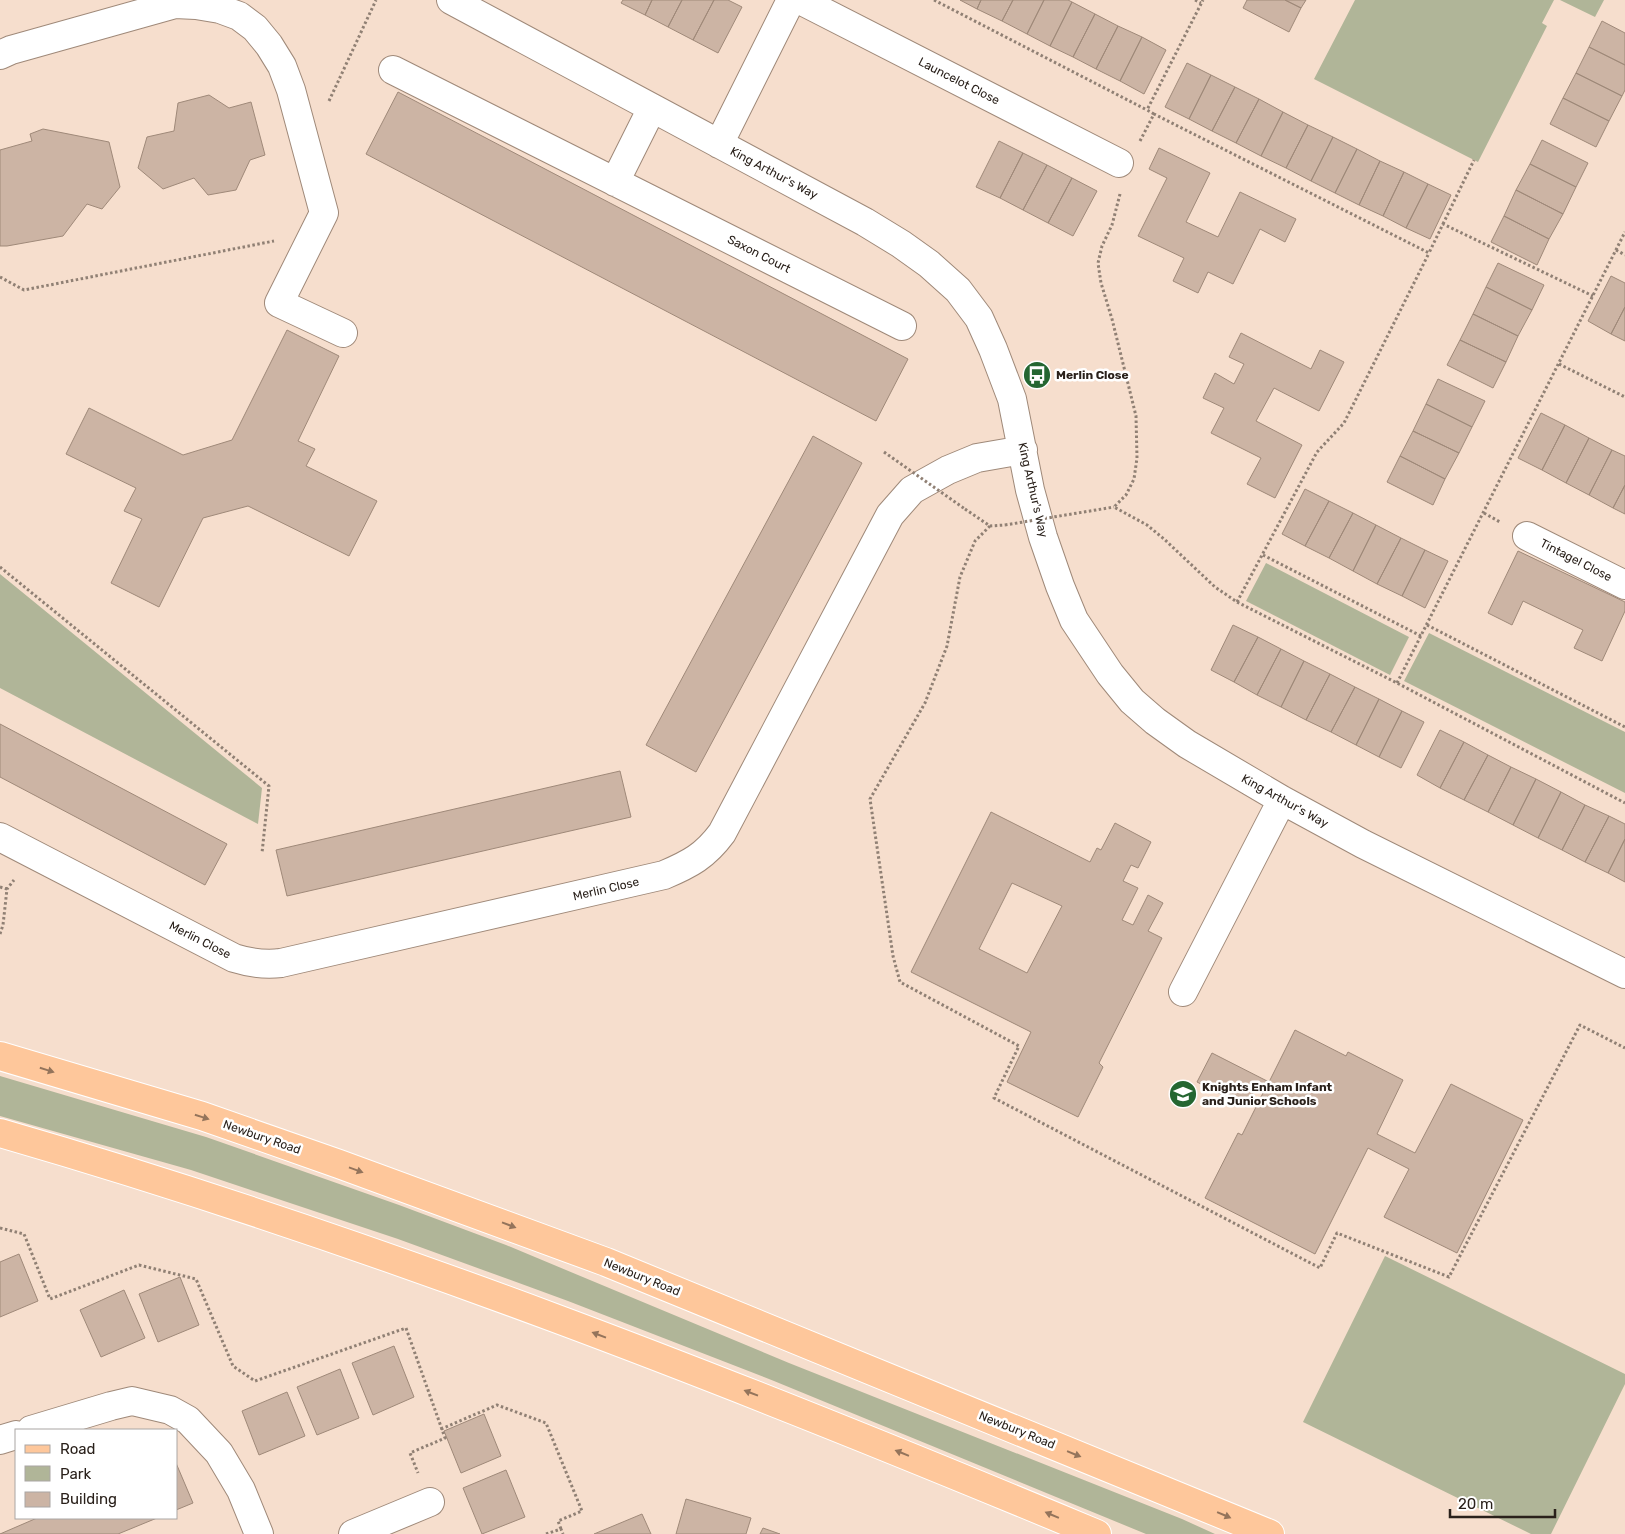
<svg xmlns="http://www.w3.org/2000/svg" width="1625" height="1534" viewBox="0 0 1625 1534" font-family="Rubik,sans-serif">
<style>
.green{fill:#b0b598}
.building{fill:#ccb4a4;stroke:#9f8979;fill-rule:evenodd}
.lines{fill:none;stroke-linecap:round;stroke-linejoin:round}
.minor-casing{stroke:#9f8979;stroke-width:30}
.major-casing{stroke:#fff;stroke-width:30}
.path{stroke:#908074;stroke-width:3;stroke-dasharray:2.5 2.5;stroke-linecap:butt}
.minor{stroke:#fff;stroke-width:28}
.major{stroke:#fec79b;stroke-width:28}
.path-bridge{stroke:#908074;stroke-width:3;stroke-dasharray:2.5 2.5;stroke-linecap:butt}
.oneway{fill:#94745b}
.labels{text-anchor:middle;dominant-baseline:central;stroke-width:5;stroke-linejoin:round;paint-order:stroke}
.street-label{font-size:12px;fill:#2a211b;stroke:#fff}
.poi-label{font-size:12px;font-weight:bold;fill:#2a211b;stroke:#fff;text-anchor:start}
</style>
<rect width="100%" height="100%" fill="#f6decd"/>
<path class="green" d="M1355 0H1554L1542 23 1547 26 1478 162 1314 79Z
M1560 0H1604L1595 17Z
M1266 563 1409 637 1390 675 1246 601Z
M0 574 262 788 258 824 0 688Z
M1429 633 1625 732V793L1404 681Z
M0 1076 206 1137 399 1205 506 1245 789 1363 1182 1519 1215 1534H1146L774 1381 568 1301 398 1239 191 1170 0 1116Z
M1385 1256 1625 1374V1384L1551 1534H1531L1303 1422Z"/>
<path class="building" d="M623 0H652L645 15 621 3Z
M652 0H682L668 27 645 15Z
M682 0H714L693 40 668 27Z
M714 0H728L742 7 718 53 693 40Z
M960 0H981L977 9Z
M981 0H1013L1002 21 977 9Z
M1013 0H1044L1027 34 1002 21Z
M1044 0H1068L1072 2 1050 46 1027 34Z
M1247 0H1285L1301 8 1289 32 1243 8Z
M1285 0H1306L1301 8Z
M1072 2 1095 14 1073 57 1050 46Z
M1095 14 1118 26 1096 69 1073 57Z
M1602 21 1625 33V65L1589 47Z
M1118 26 1142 37 1120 81 1096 69Z
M1142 37 1166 50 1144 94 1120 81Z
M1589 47 1625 65V90L1622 96 1576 73Z
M1187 63 1211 75 1189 119 1165 107Z
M1576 73 1622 96 1609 121 1563 98Z
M1211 75 1235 87 1212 131 1189 119Z
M1235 87 1259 99 1236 143 1212 131Z
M398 92 908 359 876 421 366 154Z
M209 95 229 108 251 102 265 155 250 160 236 190 208 195 194 178 163 189 138 168 147 137 174 131 178 103Z
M1563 98 1609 121 1596 147 1550 124Z
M1259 99 1283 112 1261 156 1236 143Z
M1283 112 1308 125 1286 168 1261 156Z
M1308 125 1333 137 1311 181 1286 168Z
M43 129 109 142 120 187 102 209 87 204 63 236 7 246H0V150L32 141 30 134Z
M1333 137 1357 149 1335 193 1311 181Z
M1542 140 1588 163 1576 187 1530 164Z
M999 141 1023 153 1000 198 976 187Z
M1159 148 1210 173 1186 222 1218 237 1240 192 1296 219 1285 242 1260 229 1233 284 1208 272 1198 293 1173 281 1184 258 1138 236 1167 178 1149 169Z
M1357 149 1380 161 1359 205 1335 193Z
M1023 153 1047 165 1023 210 1000 198Z
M1380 161 1404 172 1383 216 1359 205Z
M1530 164 1576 187 1563 214 1516 190Z
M1047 165 1072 178 1048 223 1023 210Z
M1404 172 1428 184 1406 228 1383 216Z
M1072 178 1097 191 1073 236 1048 223Z
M1428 184 1451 195 1430 239 1406 228Z
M1516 190 1563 214 1549 239 1504 216Z
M1504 216 1549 239 1537 265 1491 242Z
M1498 263 1544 285 1532 310 1486 287Z
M1611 276 1625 283V307L1611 334 1588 321Z
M1486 287 1532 310 1518 336 1473 314Z
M1625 307V341L1611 334Z
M1473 314 1518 336 1506 362 1460 340Z
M287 330 339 356 298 441 315 449 306 466 377 501 349 556 248 506 203 518 159 607 111 583 142 519 124 511 136 488 66 454 89 408 183 455 232 440Z
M1241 333 1311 369 1320 350 1344 362 1319 411 1274 388 1256 421 1302 445 1275 498 1247 484 1261 458 1211 433 1224 408 1203 398 1215 373 1234 384 1244 364 1229 357Z
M1460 340 1506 362 1493 388 1447 365Z
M1438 379 1485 401 1472 427 1426 404Z
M1426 404 1472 427 1459 453 1413 431Z
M1541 413 1565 425 1542 470 1518 458Z
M1565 425 1589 438 1566 483 1542 470Z
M1413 431 1459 453 1445 479 1400 456Z
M813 436 862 463 696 772 646 745Z
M1589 438 1612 450 1589 495 1566 483Z
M1612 450 1625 456V485L1613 508 1589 495Z
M1400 456 1445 479 1433 505 1387 482Z
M1625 485V514L1613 508Z
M1305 489 1329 501 1305 546 1282 534Z
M1329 501 1353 513 1329 558 1305 546Z
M1353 513 1376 525 1353 571 1329 558Z
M1376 525 1401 538 1377 584 1353 571Z
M1401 538 1425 550 1402 596 1377 584Z
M1425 550 1448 561 1425 608 1402 596Z
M1518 551 1625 602V611L1602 661 1574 648 1583 630 1523 601 1512 625 1488 613Z
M1233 625 1258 637 1234 682 1211 670Z
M1258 637 1281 649 1257 695 1234 682Z
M1281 649 1304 661 1281 707 1257 695Z
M1304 661 1330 674 1306 720 1281 707Z
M1330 674 1355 687 1331 732 1306 720Z
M1355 687 1379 699 1356 745 1331 732Z
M1379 699 1402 711 1379 757 1356 745Z
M1402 711 1424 722 1401 768 1379 757Z
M0 724 227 844 205 885 0 777Z
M1440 730 1464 742 1440 788 1417 775Z
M1464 742 1488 755 1464 800 1440 788Z
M1488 755 1511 767 1488 812 1464 800Z
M1511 767 1536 779 1513 825 1488 812Z
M620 771 631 817 287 896 276 850Z
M1536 779 1561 792 1538 838 1513 825Z
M1561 792 1585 805 1562 850 1538 838Z
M1585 805 1609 816 1585 862 1562 850Z
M991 812 1090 862 1097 848 1101 850 1115 823 1151 842 1138 868 1131 865 1123 881 1138 888 1122 920 1133 925 1148 895 1163 903 1148 931 1162 938 1099 1063 1103 1067 1078 1117 1007 1082 1031 1032 911 972ZM1012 883 1062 906 1027 973 979 949Z
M1609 816 1625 824V839L1608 873 1585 862Z
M1625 839V882L1608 873Z
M1295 1030 1346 1056 1348 1052 1403 1080 1377 1134 1415 1153 1451 1084 1523 1120 1457 1253 1384 1217 1409 1169 1368 1148 1315 1254 1205 1198 1238 1133 1242 1135 1263 1093 1255 1089 1246 1107 1197 1082 1212 1053 1269 1082Z
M19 1254 38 1301 0 1317V1262Z
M180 1277 199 1325 158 1342 139 1294Z
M124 1290 145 1338 101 1357 80 1310Z
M394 1346 414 1397 373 1415 352 1363Z
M340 1369 359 1418 317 1435 297 1387Z
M287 1392 305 1436 259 1455 242 1411Z
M484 1414 501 1456 461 1473 444 1431Z
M176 1463 193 1503 176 1510Z
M506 1470 525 1517 482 1534 463 1488Z
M686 1499 751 1518 746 1534H676Z
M642 1514 651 1534H594Z
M37 1518H157L118 1534H0Z
M763 1528 780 1534H760Z"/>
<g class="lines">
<defs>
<path id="minor" d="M451 0 865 222 901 244 929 264 958 290 979 318 993 349 1012 399 1030 490 1043 537 1060 586 1074 620 1110 674 1132 701 1155 721 1187 744 1282 800 1363 844 1625 974
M800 0 1119 163
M0 55 11 50 175 4 196 5 220 9 239 16 255 28 269 45 282 66 291 90 324 213 279 303 343 333
M393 70 902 326
M719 144 791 0
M615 182 652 108
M1527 536 1625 585
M0 837 234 958C250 963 264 965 281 963L664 875C690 864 705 856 722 833L890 515 912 490 948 470 977 458 1023 450
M1183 992 1282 800
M31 1430 111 1406 132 1401 170 1410 188 1420 219 1453 241 1490 259 1534
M0 1440 16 1435
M353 1534 430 1502"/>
<path id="major" d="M0 1056 202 1116 339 1164 606 1262 1270 1534
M0 1133C374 1241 738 1384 1097 1534"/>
</defs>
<use href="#minor" class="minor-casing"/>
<use href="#major" class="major-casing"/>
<path class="path" d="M934 0 1147 110
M1195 0 1201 3
M329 101 376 0
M1154 114 1147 110 1203 0
M1140 141 1154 114 1429 253 1443 224 1593 296
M1120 194 1112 225 1102 246 1098 263 1101 283 1112 319 1136 416 1137 458 1134 479 1126 495 1114 507 1147 525 1164 539 1215 587 1237 602 1397 683 1625 803
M1443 224 1474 160
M1616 250 1625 255
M0 277 24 290 274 241
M1559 364 1625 397
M965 509 990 526 1005 525
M1484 513 1500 522
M990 526 975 541 960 577 947 646 925 703 870 799 893 956 900 982 1019 1046 994 1098 1320 1268 1337 1233 1449 1277 1580 1025 1625 1048
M1263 555 1421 636
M0 567 269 786 262 853
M1237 602 1317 452 1344 423 1429 253
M1427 625 1625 727
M1397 683 1625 232
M0 887 7 889
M0 934 3 925 7 889 14 880
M0 1228 24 1234 50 1299 139 1265 196 1279 233 1366 255 1381 406 1328 445 1438 410 1453 418 1473
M441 1429 497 1405 546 1423 582 1511 558 1521 561 1529
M546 1534 561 1529 563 1534"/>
<use href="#minor" class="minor"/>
<use href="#major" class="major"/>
<path class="path-bridge" d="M884 452 965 509
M1005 525 1114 507"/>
</g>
<defs><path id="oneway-solid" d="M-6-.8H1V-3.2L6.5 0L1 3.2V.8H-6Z" transform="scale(1.25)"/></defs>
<g class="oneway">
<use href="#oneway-solid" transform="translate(47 1070) rotate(17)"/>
<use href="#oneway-solid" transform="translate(202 1117) rotate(18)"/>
<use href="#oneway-solid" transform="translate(356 1170) rotate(20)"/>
<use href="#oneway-solid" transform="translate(509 1225) rotate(21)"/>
<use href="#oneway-solid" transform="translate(599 1335) rotate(-159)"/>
<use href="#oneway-solid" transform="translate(751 1393) rotate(-159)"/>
<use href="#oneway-solid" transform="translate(902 1453) rotate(-158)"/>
<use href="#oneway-solid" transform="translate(1074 1454) rotate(22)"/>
<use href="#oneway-solid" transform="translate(1052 1515) rotate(-157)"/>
<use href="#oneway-solid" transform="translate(1224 1515) rotate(23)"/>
</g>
<defs>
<symbol id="bus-disc" viewBox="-11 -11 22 22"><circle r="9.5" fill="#246631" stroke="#fff"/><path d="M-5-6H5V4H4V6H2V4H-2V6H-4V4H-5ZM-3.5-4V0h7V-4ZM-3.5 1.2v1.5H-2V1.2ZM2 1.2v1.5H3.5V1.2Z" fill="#fff"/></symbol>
<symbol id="school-disc" viewBox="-11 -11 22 22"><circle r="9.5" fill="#246631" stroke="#fff"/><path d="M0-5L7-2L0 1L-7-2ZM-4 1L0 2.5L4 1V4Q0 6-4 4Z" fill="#fff"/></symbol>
</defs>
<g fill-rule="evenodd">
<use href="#bus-disc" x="1021" y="359" width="32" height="32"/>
<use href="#school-disc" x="1167" y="1078" width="32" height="32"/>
</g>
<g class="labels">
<g class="street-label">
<text transform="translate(959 81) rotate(27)">Launcelot Close</text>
<text transform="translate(774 173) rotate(28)">King Arthur's Way</text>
<text transform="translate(759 254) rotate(27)">Saxon Court</text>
<text transform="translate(1033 490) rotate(77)">King Arthur's Way</text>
<text transform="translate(1576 560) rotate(27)">Tintagel Close</text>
<text transform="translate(1285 801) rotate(29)">King Arthur's Way</text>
<text transform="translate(606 889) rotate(-13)">Merlin Close</text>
<text transform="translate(200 940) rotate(27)">Merlin Close</text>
<text transform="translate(262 1137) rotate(19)">Newbury Road</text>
<text transform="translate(642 1277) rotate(22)">Newbury Road</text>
<text transform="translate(1017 1430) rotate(22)">Newbury Road</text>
</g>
<g class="poi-label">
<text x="1056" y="375">Merlin Close</text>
<text x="1202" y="1087">Knights Enham Infant<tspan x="1202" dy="14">and Junior Schools</tspan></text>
</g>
</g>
<rect x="15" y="1429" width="162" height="90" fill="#ffffff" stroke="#aaa6a4"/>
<rect x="25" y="1445" width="25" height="8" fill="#fec79b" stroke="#aaa6a4"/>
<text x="60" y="1454" font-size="15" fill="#2a211b">Road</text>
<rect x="25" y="1466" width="25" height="15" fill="#b0b598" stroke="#aaa6a4"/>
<text x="60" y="1479" font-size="15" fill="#2a211b">Park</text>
<rect x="25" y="1492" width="25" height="15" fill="#ccb4a4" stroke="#aaa6a4"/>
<text x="60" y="1504" font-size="15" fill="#2a211b">Building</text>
<path d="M1450 1509v8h105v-8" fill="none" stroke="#2a211b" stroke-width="2.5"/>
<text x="1458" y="1509" font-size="15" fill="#2a211b" stroke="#ffffff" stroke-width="4" paint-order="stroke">20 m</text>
</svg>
